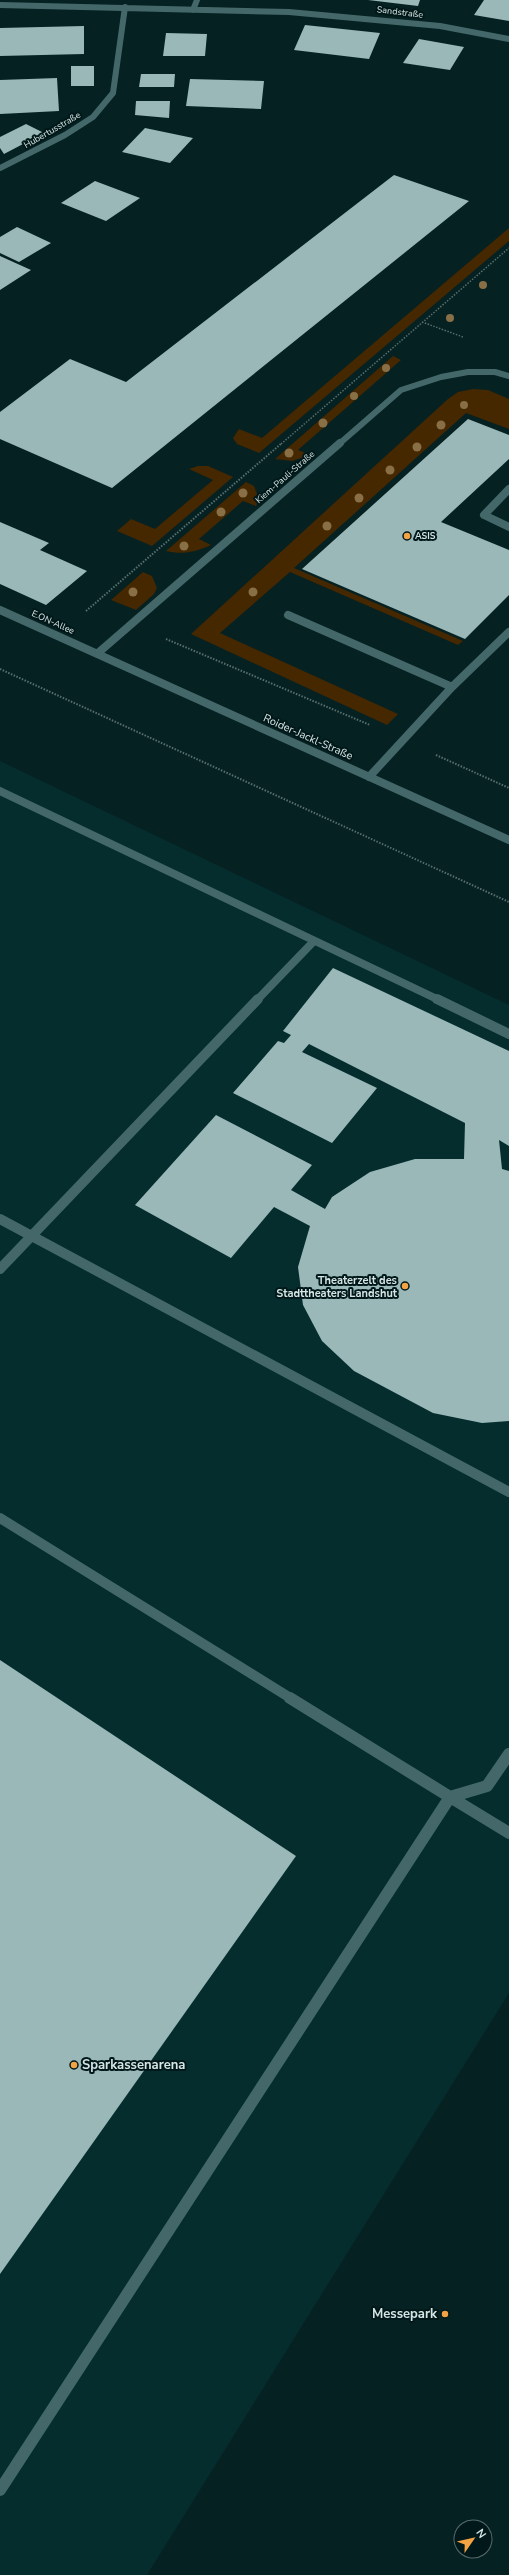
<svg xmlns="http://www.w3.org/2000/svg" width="509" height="2575" viewBox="0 0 509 2575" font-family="'Nunito Sans',sans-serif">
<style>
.built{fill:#052d2e}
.green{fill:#452700}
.building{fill:#9ab8b8}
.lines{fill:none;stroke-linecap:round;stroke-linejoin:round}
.path-far1{stroke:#586e6f;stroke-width:1.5;stroke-dasharray:1.5 1.5;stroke-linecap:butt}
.path{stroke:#586e6f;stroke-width:2;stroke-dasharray:1.5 1.5;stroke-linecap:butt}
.minor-far3{stroke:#446869;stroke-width:6}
.minor-far2{stroke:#446869;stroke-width:8}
.minor-far1{stroke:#446869;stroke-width:10}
.minor{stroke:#446869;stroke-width:12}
.tree{fill:#886f46}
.poi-dot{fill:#f4a344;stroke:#001819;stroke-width:1.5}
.labels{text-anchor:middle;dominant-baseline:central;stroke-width:4;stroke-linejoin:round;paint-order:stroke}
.far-street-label{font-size:9px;fill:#d6e5e5;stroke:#001819}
.far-poi-label{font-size:9px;font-weight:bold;fill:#d6e5e5;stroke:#001819;text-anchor:start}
.street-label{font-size:11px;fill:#d6e5e5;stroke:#001819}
.poi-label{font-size:11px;font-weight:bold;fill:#d6e5e5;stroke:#001819;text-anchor:end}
.near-poi-label{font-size:13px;font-weight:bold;fill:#d6e5e5;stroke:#001819;text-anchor:start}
</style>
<rect width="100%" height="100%" fill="#062122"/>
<path class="built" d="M0 761 509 1005V1993L147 2575H0Z"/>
<path class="green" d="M509 228V241L259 453 237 444 233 438 239 429 262 438Z
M393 356 401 360 298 450 310 455 292 461 275 459Z
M473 389 488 390 509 399V429L466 413 294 568 463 641 458 645 290 572 220 633 398 714 387 725 191 634 448 399 458 392Z
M198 466H208L233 477 152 546 117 531 131 519 155 529 213 480 189 469Z
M246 482 254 486 259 499 256 506 243 501 199 539 211 545C196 552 182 555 166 551Z
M143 572 152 576 157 588 154 594 136 610 111 600Z"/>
<path class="building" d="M368 0H420L418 6Z
M484 0H509V21L474 15Z
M305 25 380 33 369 59 294 50Z
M84 26V54L0 56V28Z
M166 33 207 34 205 56H163Z
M419 39 464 47 450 70 403 63Z
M71 66H94V86H71Z
M141 74H175L174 87H139Z
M57 78 59 111 0 114V80Z
M190 79 264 81 261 109 186 106Z
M136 101H170L169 118 135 115Z
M26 124 44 133 4 154 0 148V137Z
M145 128 193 138 170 163 122 152Z
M394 175 469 201 112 488 0 439V412L70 359 126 382Z
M95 181 140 198 106 221 61 203Z
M17 227 51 243 19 262 0 253V237Z
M0 256 31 270 0 290Z
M468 419 509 435V459L441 522 509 550V595L465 639 302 569Z
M0 522 49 543 40 550 87 571 46 605 0 584Z
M333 968 509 1051V1146L499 1140 502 1169 509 1171V1421L482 1423 433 1413 354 1371 322 1341 303 1305 298 1267 310 1226 274 1207 231 1258 135 1205 216 1115 312 1165 291 1190 325 1209 332 1197 370 1172 415 1159H464L465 1123 309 1044 302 1052 377 1088 332 1143 233 1093 278 1041 284 1043 291 1035 283 1031Z
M0 1660 296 1856 0 2274Z"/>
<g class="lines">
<path class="path-far1" d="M422 322 463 337
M281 444 509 248"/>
<path class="path" d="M86 611 282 443
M166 639 370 725
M0 669 509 902
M436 755 509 788"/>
<path class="minor-far3" d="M0 5 289 12 440 26 509 39
M193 10 197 0
M0 168 65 135 93 117 113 93 125 7
M339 444 401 390 441 377 468 372H495L509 376"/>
<path class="minor-far2" d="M509 489 484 515 509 527
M0 610 509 840
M288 615 452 687
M98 653 340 443
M369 777 452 687 509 632
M0 791 439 1000
M257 1000 314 941"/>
<path class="minor-far1" d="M437 999 509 1034
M0 1219 509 1492
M0 1269 258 999
M0 1518 292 1699"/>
<path class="minor" d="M450 1797 487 1786 509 1754
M450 1797 509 1833
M0 2490 450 1797 290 1698"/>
</g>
<g class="tree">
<circle cx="483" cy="285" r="4"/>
<circle cx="450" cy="318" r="4"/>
<circle cx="386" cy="368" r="4"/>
<circle cx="354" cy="396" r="4"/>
<circle cx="464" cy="405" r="4"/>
<circle cx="323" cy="423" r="4.5"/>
<circle cx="441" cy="425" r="4.5"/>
<circle cx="417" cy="447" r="4.5"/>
<circle cx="289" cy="453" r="4.5"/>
<circle cx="390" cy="470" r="4.5"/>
<circle cx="243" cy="493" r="4.5"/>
<circle cx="359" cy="498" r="4.5"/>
<circle cx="221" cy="512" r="4.5"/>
<circle cx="327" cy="526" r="4.5"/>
<circle cx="184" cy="546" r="4.5"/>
<circle cx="133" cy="592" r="4.5"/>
<circle cx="253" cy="592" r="4.5"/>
</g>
<g class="poi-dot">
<circle cx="407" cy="536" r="4"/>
<circle cx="405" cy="1286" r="4"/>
<circle cx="74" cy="2065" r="4"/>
<circle cx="445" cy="2314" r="4"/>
</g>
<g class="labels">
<g class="far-street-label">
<text transform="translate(400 12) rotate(7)">Sandstraße</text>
<text transform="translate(52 130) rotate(-30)">Hubertusstraße</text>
<text transform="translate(285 477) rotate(-41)">Kiem-Pauli-Straße</text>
<text transform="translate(53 622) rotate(24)">E.ON-Allee</text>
</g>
<g class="far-poi-label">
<text x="415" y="536">ASIS</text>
</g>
<g class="street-label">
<text transform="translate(308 737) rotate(24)">Roider-Jackl-Straße</text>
</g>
<g class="poi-label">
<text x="397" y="1280">Theaterzelt des<tspan x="397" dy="13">Stadttheaters Landshut</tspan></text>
</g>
<g class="near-poi-label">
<text x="82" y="2065">Sparkassenarena</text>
<text x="437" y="2314" text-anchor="end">Messepark</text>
</g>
</g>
<g transform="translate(473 2539) rotate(56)"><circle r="19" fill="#001819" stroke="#566a6b"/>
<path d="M0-3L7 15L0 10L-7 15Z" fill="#f4a344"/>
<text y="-6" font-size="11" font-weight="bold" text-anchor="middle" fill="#d6e5e5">N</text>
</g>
</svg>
